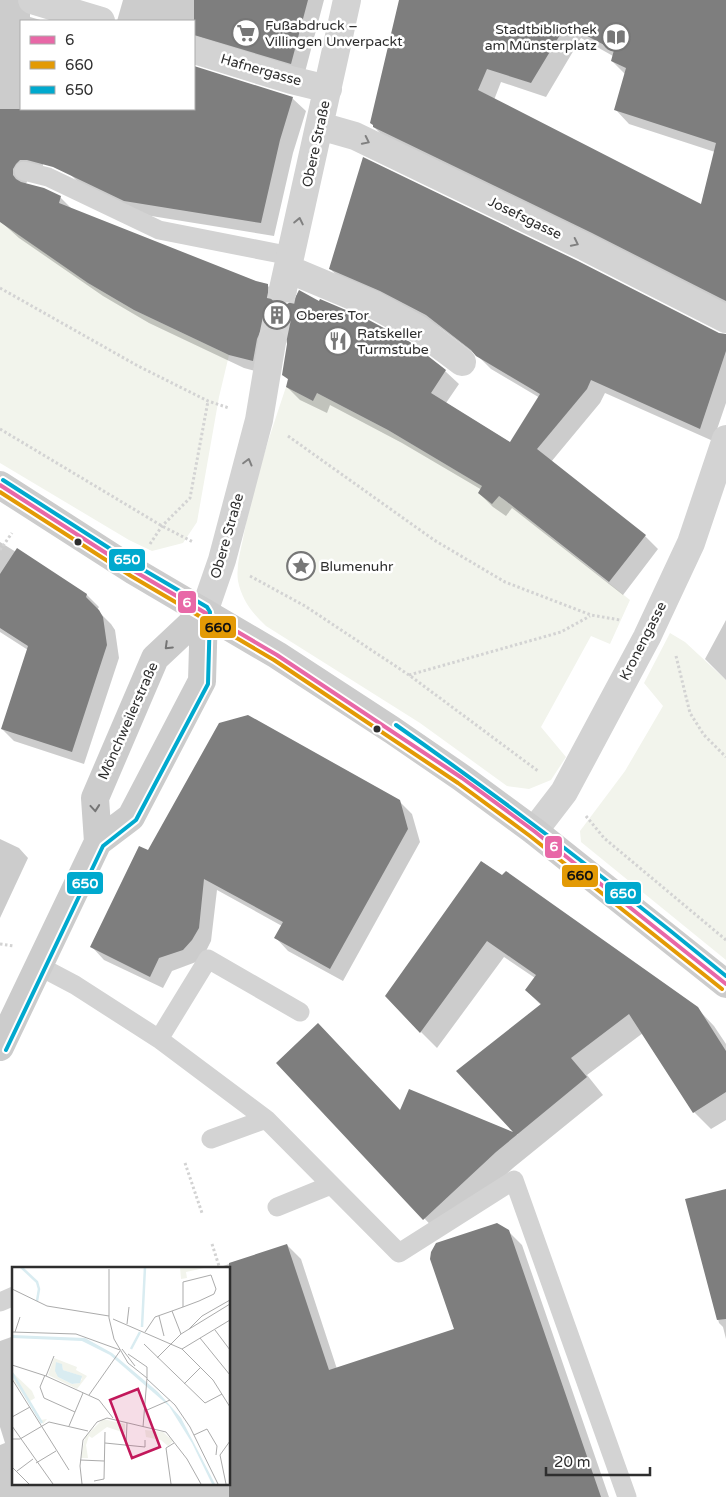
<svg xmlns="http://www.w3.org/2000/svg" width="726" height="1497" viewBox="0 0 726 1497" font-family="'Varela Round',sans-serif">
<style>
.green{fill:#f2f4ec}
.shadow{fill:#0003;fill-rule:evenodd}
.building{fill:#7e7e7e;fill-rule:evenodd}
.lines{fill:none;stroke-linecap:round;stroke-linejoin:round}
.street-tunnel{stroke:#d5d5d5;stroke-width:28;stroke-dasharray:28 14;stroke-linecap:butt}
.path{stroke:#d3d3d3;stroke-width:3;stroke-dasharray:2.5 2.5;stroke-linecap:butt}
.lane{stroke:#d3d3d3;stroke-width:19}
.street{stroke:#d3d3d3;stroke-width:28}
.secondary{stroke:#ccc;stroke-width:28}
.bus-1-casing{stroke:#fff;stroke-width:8}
.bus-2-casing{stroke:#fff;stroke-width:8}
.bus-3-casing{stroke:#fff;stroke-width:8}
.bus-1{stroke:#e868a7;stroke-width:4}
.bus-2{stroke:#e39a05;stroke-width:4}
.bus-3{stroke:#00a9ce;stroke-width:4}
.oneway{stroke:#808080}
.oneway2{stroke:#757575}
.bus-dot{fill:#2e2e2e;stroke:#fff;stroke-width:2}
.labels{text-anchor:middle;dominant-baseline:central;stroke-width:5;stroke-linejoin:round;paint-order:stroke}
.poi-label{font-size:14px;fill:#2e2e2e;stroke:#fff;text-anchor:start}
.street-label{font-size:14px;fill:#2e2e2e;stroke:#fff}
.inset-river{fill:none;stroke:#d9ecf1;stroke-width:2.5}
.inset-road{fill:none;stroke:#ababab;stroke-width:1}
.view{fill:#c2185b;fill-opacity:0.15;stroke:#c2185b;stroke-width:2.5}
.inset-edge{fill:none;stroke:#2e2e2e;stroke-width:2.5}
.line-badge{stroke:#fff;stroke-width:2}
.badge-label{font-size:14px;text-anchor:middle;font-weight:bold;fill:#fff}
.pale-badge-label{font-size:14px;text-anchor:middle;font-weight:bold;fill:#111}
</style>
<rect width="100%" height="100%" fill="#fff"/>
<path class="green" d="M0 221 88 283 134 310 229 355 219 397 197 522 183 543 152 551 129 540 0 463Z
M286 387 313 401 317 393 388 430 494 493 506 501 630 600 610 644 591 636 541 727 566 757 551 780 529 789 507 786 420 723 266 626C252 613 242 600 238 581 236 567 240 553 243 539 252 487 269 438 286 387Z
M670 633 685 642 726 680V960L581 842 580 831 625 771 663 706 644 683Z"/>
<path class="shadow" d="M0 0H38L30 10V17L44 21H21V109H57L41 173 29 177 26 184 60 197 74 211 255 282 267 285 281 299V305L445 371 459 384 446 403 511 443 540 398 491 369 480 358 440 328 395 304 344 282 330 269 726 342V403L713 441 605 393 600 403 551 462 645 536 658 549 623 595 512 508 506 516 493 507 479 493 482 490 402 443 330 405 327 413 300 400 287 387 289 380 284 375 288 340H281L266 374 244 368 149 323 103 296 19 238 0 221Z
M123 0H324L304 76 194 57V21H117Z
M400 0H726V307L388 141 374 127ZM581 38 613 56 612 61 625 74 615 109 629 124 715 152 701 205 494 100 501 82 546 97Z
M194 68 292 98 306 111 293 153 274 236 139 214 84 188 70 174 90 109H194Z
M0 542 16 552 17 550 87 595 99 607 97 610 111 624 115 630 119 658 84 764 14 741 2 729 28 650 0 632Z
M726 620V680L705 659Z
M399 801 412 814 420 842 343 981 288 951 276 938 282 926 217 890 211 941 205 953 196 962 172 971 163 988 104 960 92 947 149 852Z
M0 839 19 848 28 858 0 918Z
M482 862 697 1008 714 1026 726 1044V1120L711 1129 694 1112 643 1033 587 1075 603 1095 513 1168 441 1236 278 1063 401 1112 410 1091 518 1135 458 1071 541 1005 526 990 535 978 504 957 437 1048 421 1032Z
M726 1190V1339L723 1327 719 1323 687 1200Z
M508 1231 522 1245 609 1497H0V1445L5 1443 0 1427V1341L14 1336V1483H229V1268H217L287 1245 301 1259 337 1369 456 1330Z"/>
<path class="building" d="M194 0H308L291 64 194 35Z
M399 0H726V301L592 233 373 127V125L370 123ZM566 25 614 50 611 61 626 68 614 110 716 143 701 204 478 90 487 69 531 83Z
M194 66 293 97 280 140 261 223 124 201 53 167 27 160H20L16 164 13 169V175L16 179 21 182 44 188 61 196 59 203 256 281 268 284V294L272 300 279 304H287L294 300 299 290 319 301 320 299 367 319 410 342 446 370 431 393 510 442 540 394 476 356 471 350 426 315 380 291 329 269 363 157 578 261 719 333 726 334V351L700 429 591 380 587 389 537 449 646 535 609 582 506 501 499 496 492 504 478 493 482 486 388 430 317 393 313 401 286 387 288 379 282 375 287 344 286 336 282 330 275 327H267L260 332 257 339 253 361 229 355 134 310 88 283 0 222V109H194Z
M17 548 87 594 86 597 99 610 103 617 107 645 72 752 1 729 28 646 0 628V574Z
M248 715 400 800 408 829 330 969 274 938 283 922 204 879 199 928 192 940 183 950 159 958 150 977 90 947 139 846 148 850 219 723Z
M481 861 502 875 506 871 698 1007 726 1051V1092L693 1113 629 1014 571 1058 587 1077 496 1152 423 1220 276 1063 318 1023 400 1110 409 1089 513 1132 456 1071 541 1004 525 990 536 975 487 941 420 1033 385 996Z
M726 1189V1319L717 1320 685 1199Z
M497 1223 509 1230 601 1497H229V1263L287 1244 329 1370 454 1329 430 1259 431 1252 436 1243Z"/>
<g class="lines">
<path class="street-tunnel" d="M272 342 283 289"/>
<path class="path" d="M0 288 138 366 208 401 229 408
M0 429 162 526 193 542
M288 436 434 540 505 582 591 615 620 620
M150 544 162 526 190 498 208 401
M0 550 12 533
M250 576 305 606 409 675 538 771
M676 656 690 713 704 735 726 757
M409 675 561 632 590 616
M586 816 604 838 726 940
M0 944 14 946
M185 1163 202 1213
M212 1244 219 1266"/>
<path class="lane" d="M24 171 48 177 159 230 291 256
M39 966 75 985 159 1039 266 1119 399 1253 514 1180 627 1497
M159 1039 208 959 300 1012
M211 1139 266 1119
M277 1207 331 1185
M0 1302 14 1296"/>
<path class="street" d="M32 0 101 21
M194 50 291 80 328 89
M320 126 355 136 585 247 726 319
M288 269 374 305 418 329 462 362
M283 289 347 0
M204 612 222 560 259 420 272 342
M534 831 564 792 647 637 691 543 726 439"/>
<path class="secondary" d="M0 485 134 571 277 655 392 730 462 778 534 831 726 984
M98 842 95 798 155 658 204 612
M0 1047 98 842 131 817 202 681 204 612"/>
<defs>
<path id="bus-1" d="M0 485 134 571 277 655 462 778 534 831 726 984"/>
<path id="bus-2" d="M0 492 131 576 274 660 458 783 530 836 722 989"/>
<path id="bus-3" d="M3 480 137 566 207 607 210 612 208 684 136 820 103 846 6 1050
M396 725C509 804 619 888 726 976"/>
</defs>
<use href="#bus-1" class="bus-1-casing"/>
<use href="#bus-2" class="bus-2-casing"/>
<use href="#bus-3" class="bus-3-casing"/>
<use href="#bus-1" class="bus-1"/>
<use href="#bus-2" class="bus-2"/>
<use href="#bus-3" class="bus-3"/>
</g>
<defs><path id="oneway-chevron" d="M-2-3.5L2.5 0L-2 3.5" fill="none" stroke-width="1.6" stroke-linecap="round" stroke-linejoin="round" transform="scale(1.25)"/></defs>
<g class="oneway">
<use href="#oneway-chevron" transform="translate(366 141) rotate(26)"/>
<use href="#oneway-chevron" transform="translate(299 221) rotate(-78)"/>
<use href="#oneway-chevron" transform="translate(575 243) rotate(26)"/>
<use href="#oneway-chevron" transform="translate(248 462) rotate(-75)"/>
</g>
<g class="oneway2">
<use href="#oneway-chevron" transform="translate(168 646) rotate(136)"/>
<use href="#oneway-chevron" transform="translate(95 808) rotate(85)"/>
</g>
<defs>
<symbol id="supermarket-ring" viewBox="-11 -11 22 22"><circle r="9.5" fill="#fff" stroke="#777" stroke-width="1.5"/><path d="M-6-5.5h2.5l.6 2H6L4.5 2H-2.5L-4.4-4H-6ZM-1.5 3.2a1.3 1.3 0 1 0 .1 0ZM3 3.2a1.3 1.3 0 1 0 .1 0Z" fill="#777"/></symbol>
<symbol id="library-ring" viewBox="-11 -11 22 22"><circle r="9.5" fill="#fff" stroke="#777" stroke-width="1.5"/><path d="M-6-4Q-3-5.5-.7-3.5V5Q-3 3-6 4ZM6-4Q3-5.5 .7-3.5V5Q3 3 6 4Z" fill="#777"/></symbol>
<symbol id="building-ring" viewBox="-11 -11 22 22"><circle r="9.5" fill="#fff" stroke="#777" stroke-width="1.5"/><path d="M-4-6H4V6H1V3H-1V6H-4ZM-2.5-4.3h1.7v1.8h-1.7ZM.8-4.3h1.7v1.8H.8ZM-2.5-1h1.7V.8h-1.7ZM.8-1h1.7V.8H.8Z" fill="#777"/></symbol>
<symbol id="restaurant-ring" viewBox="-11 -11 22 22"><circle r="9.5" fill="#fff" stroke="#777" stroke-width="1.5"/><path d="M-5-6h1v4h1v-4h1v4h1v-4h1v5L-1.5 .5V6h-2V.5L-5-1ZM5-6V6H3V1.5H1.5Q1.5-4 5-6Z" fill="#777"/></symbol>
<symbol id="sight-ring" viewBox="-11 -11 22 22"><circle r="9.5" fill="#fff" stroke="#777" stroke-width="1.5"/><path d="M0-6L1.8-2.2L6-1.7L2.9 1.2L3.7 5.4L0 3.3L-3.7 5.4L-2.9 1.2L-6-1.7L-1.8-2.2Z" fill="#777"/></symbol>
</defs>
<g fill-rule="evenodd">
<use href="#supermarket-ring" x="230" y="17" width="32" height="32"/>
<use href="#library-ring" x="600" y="21" width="32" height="32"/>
<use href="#building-ring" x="261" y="299" width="32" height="32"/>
<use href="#restaurant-ring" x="322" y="325" width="32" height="32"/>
<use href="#sight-ring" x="285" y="550" width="32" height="32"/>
</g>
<g class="bus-dot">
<circle cx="78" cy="542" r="4.5"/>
<circle cx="377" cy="729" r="4.5"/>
</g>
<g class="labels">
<g class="poi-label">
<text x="265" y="25">Fußabdruck –<tspan x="265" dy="16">Villingen Unverpackt</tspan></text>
<text x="597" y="29" text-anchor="end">Stadtbibliothek<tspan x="597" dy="16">am Münsterplatz</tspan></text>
<text x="296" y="315">Oberes Tor</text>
<text x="357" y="333">Ratskeller<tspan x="357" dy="16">Turmstube</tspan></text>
<text x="320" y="566">Blumenuhr</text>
</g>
<g class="street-label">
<text transform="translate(261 70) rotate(16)">Hafnergasse</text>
<text transform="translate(316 144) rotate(-78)">Obere Straße</text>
<text transform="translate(525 218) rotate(26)">Josefsgasse</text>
<text transform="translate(227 536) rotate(-74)">Obere Straße</text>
<text transform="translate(643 641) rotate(-63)">Kronengasse</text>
<text transform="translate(128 721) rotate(-66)">Mönchweilerstraße</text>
</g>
</g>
<g transform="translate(12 1267)">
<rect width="218" height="218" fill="#fff"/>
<path d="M168 0H192V1L174 5 175 11 169 12ZM42 91 65 100 64 103 75 109 65 122 36 108ZM44 95 50 98 51 103 66 108 70 112 67 116 60 117 46 110ZM0 105 20 124 23 131 18 134 29 153 35 152 31 157 0 111ZM91 152 113 157V166L95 160 80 171 77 169 74 178 76 191H69L73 170ZM133 163 151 165 161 174 156 179 149 173 134 170Z" fill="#f2f4ec" fill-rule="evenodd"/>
<path d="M0 68 73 71 100 86 146 125 169 151 203 217H200L180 176 157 139 98 88 70 74 0 71ZM44 95 50 97 51 103 70 109 68 116 60 117 46 110 43 104Z" fill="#d9ecf1"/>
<path class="inset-river" d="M9 0 25 15 27 22 25 34M130 60 133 0M119 82 128 65M0 106 30 156"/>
<path class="inset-road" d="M97 2V51L102 72 116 96 135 111M0 22 35 39 97 49M160 44 169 67M147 49 152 69M101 52 170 82 201 113 218 140M115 57 117 40M177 62 190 49 218 33M203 63 218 83M0 65 64 67 108 83M3 65 8 50M133 65 143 50 160 44 171 40 187 34 202 27 204 22 199 8 171 15V40M188 71 218 108M132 77 193 136 210 127M110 82 123 99M170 82 218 53M116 87 135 100V111M145 91 169 67 218 37M0 98 34 109 87 133 101 151M33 108 28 120 32 131 63 145M34 109 42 89M0 112 57 203M135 112 163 138 178 160 206 217M172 117 189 100M77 128 108 84M135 143 158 133M0 150 18 140M0 159 41 217M57 159 71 126M131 160 135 111M182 168 195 162 205 179 204 188M0 172H8L37 155 76 164M93 176 133 180V173M114 179 115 156M68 193 92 194M24 196 44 184M0 200 17 217M5 204 21 192M82 214 92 212 93 165M70 217 68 199 71 173 85 155 95 151 154 165 175 192 189 217M159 217 154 181 162 176M214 217 208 188 218 174"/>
<path class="view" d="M126 122 148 180 120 191 98 133Z"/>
<rect width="218" height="218" class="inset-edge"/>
</g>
<g class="line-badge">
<rect x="108" y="548" width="38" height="24" rx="5" fill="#00a9ce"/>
<rect x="177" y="590" width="20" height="24" rx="5" fill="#e868a7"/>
<rect x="199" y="615" width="38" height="24" rx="5" fill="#e39a05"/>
<rect x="544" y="835" width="19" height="24" rx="5" fill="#e868a7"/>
<rect x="561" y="864" width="38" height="24" rx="5" fill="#e39a05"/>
<rect x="66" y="871" width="38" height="24" rx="5" fill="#00a9ce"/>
<rect x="604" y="881" width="38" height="24" rx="5" fill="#00a9ce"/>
</g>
<g class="badge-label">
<text x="127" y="564">650</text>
<text x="187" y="607">6</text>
<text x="554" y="851">6</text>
<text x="85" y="888">650</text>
<text x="623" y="898">650</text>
</g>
<g class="pale-badge-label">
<text x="218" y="632">660</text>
<text x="580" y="880">660</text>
</g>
<rect x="20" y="20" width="175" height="90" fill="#ffffff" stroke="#ababab"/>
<rect x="30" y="36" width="25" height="8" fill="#e868a7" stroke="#ababab"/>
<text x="65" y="45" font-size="15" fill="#2e2e2e">6</text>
<rect x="30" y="61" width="25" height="8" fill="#e39a05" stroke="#ababab"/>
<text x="65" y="70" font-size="15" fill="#2e2e2e">660</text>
<rect x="30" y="86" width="25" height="8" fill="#00a9ce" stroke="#ababab"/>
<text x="65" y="95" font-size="15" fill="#2e2e2e">650</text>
<path d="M546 1467v8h104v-8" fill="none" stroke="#2e2e2e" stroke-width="2.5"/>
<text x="554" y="1467" font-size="15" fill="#2e2e2e" stroke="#ffffff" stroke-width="4" paint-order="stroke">20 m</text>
</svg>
